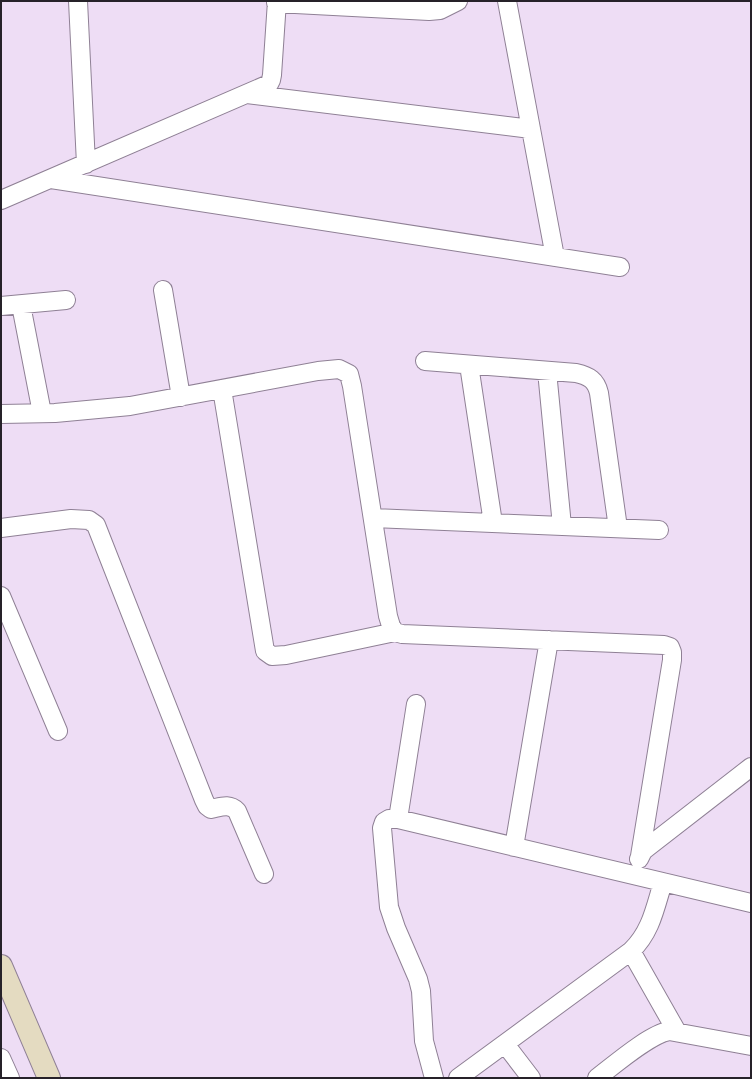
<svg xmlns="http://www.w3.org/2000/svg" width="752" height="1079" viewBox="0 0 752 1079" font-family="'Work Sans',sans-serif">
<style>
.lines{fill:none;stroke-linecap:round;stroke-linejoin:round}
.street-casing{stroke:#8f8095;stroke-width:20}
.secondary-casing{stroke:#8f8095;stroke-width:24}
.street{stroke:#fff;stroke-width:18}
.secondary{stroke:#e4dbc1;stroke-width:22}
</style>
<rect width="100%" height="100%" fill="#eeddf5"/>
<g class="lines">
<defs>
<path id="street" d="M78 1 86 164
M507 1 555 257
M276 3 429 11 440 10 458 1
M247 94 531 129
M51 179 620 267
M1 200 269 84 271 80 272 75 277 1
M163 290 181 397
M21 305 42 413
M1 306 66 300
M425 361 576 373C589 376 596 380 599 393L618 528
M469 365 493 523
M547 371 562 526
M222 389 265 651 272 656 286 655 395 632
M1 414 55 413 130 406 318 371 339 369 349 374 352 386 388 616 391 626 395 632 402 634 664 645 670 647 672 652V660L640 856
M373 518 659 530
M1 528 71 519 89 520 96 525 204 800 207 806 211 809C221 807 229 803 237 811L264 874
M1 596 58 731
M398 819 416 704
M514 847 549 640
M639 859 643 851 648 847 751 767
M631 951 677 1032
M505 1044 531 1078
M1 1058 10 1078
M434 1078 424 1041 421 991 418 979 396 928 389 907 382 828 384 822 389 819H398L751 903
M458 1078 631 951C651 932 655 908 663 882
M597 1078C614 1065 650 1034 669 1031L751 1046"/>
<path id="secondary" d="M1 966 49 1078"/>
</defs>
<use href="#street" class="street-casing"/>
<use href="#secondary" class="secondary-casing"/>
<use href="#street" class="street"/>
<use href="#secondary" class="secondary"/>
</g>
<rect width="752" height="1079" fill="none" stroke="#262129" stroke-width="4"/>
</svg>
